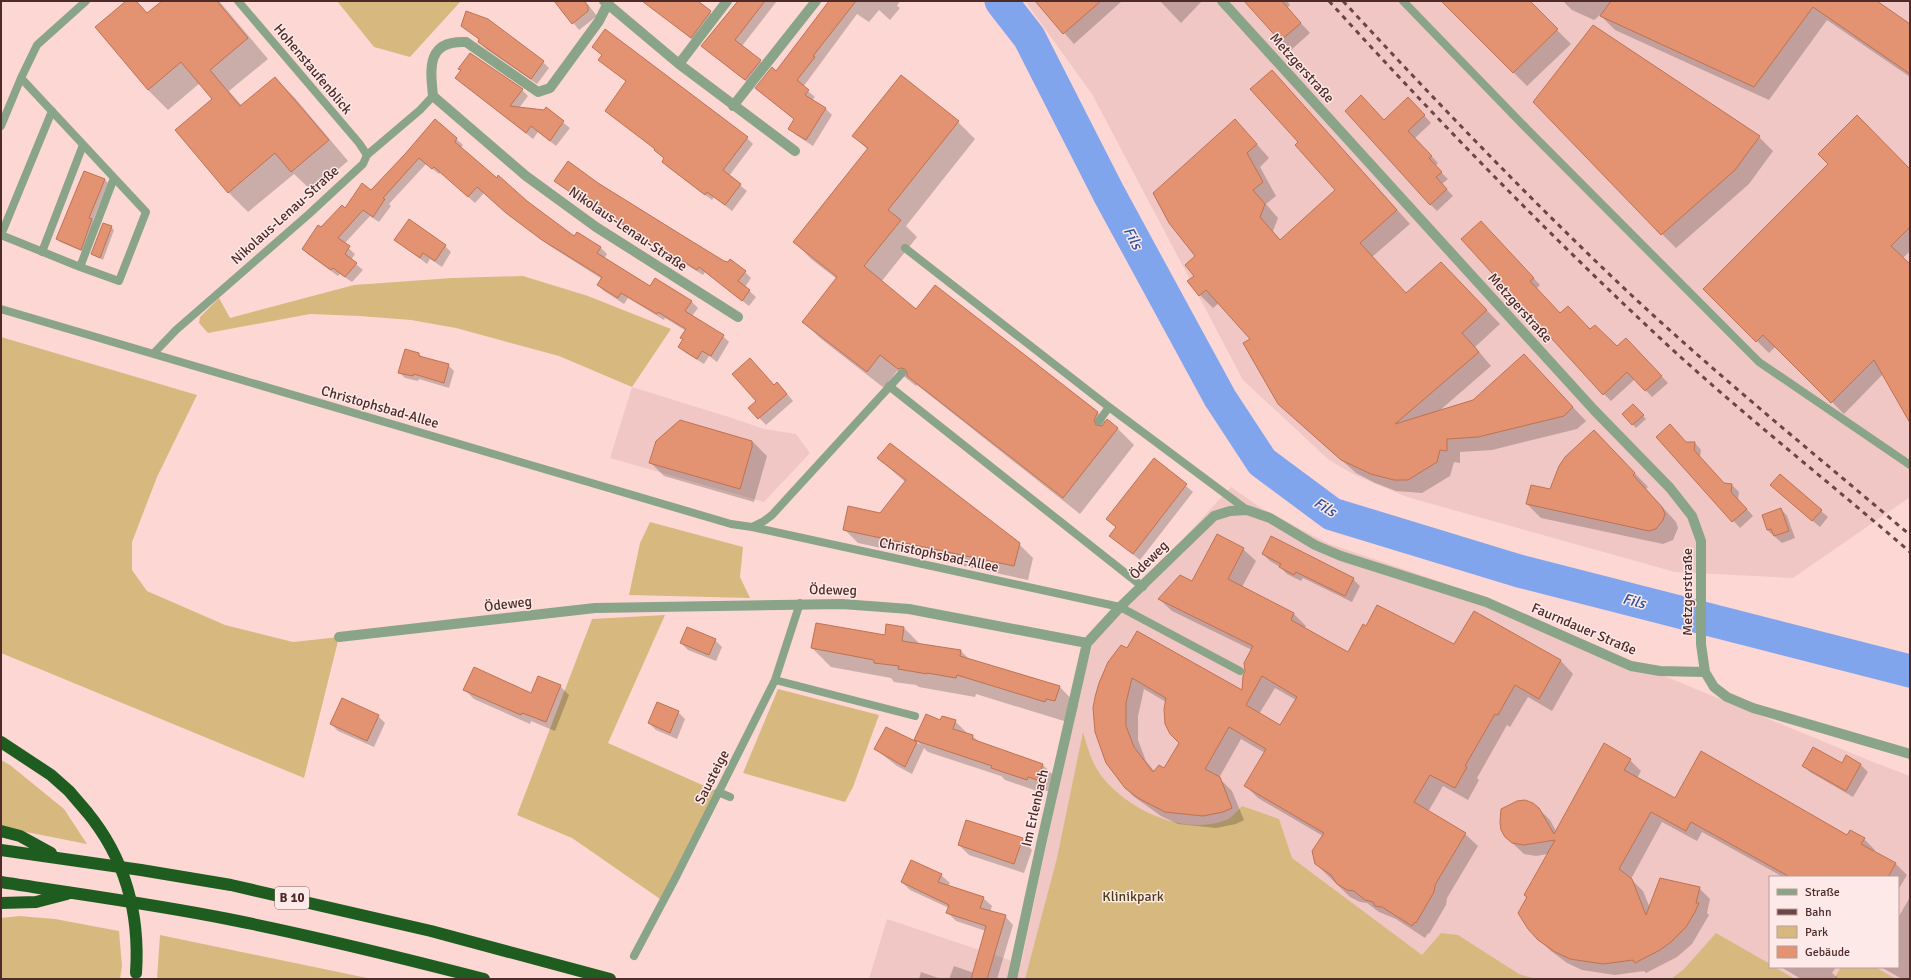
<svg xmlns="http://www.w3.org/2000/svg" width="1911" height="980" viewBox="0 0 1911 980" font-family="Signika,sans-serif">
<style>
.built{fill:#f0c7c4;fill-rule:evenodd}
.green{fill:#d7b980}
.shadow{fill:#0003;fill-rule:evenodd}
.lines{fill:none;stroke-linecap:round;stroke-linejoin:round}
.river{stroke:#81a5ec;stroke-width:33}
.building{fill:#e39371;stroke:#be7251;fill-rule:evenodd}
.lane{stroke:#89a488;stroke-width:8}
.street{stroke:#89a488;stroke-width:10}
.highway{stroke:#1f5c20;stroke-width:12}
.rail{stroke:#6a4644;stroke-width:3;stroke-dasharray:5 5;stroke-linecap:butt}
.highway-bridge{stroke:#1f5c20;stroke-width:12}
.labels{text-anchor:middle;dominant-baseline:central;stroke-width:3;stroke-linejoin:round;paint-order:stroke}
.shield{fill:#fde9e7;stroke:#826462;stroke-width:1}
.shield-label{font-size:13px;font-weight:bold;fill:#4e2b29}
.street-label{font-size:14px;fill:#4e2b29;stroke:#fde9e7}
.park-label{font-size:14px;fill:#4d3c18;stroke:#fde9e7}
.water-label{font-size:15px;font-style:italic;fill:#2c52a6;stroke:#fde9e7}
</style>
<rect width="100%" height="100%" fill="#fdd7d4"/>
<path class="built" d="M1025 1H1910V497L1793 578 1675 572 1407 497 1355 475 1329 460 1243 380 1092 94Z
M632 387 732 418 764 429 796 434 810 453 764 502 610 458Z
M1231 487 1261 508 1327 543 1491 599 1631 671 1662 675 1873 762 1910 776V979H869L887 919 1021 964 1078 697 1093 643 1109 619ZM1770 877H1898V967H1770Z"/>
<path class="green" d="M337 1H461L410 57 374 47Z
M523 276 588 296 671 329 632 387 559 356 456 328 411 320 360 316 310 314 208 333 199 323 200 317 219 298 230 318 354 285 452 278Z
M1 337 197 395 157 477 132 542V570L147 591 225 625 293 642 339 637 304 778 1 653Z
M650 522 743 547 740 577 750 598 629 595 640 543Z
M665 615 608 743 718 792 663 901 572 838 517 815 592 619Z
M778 689 879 715 853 787 845 802 743 773Z
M1083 732C1086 742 1089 754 1094 764 1115 805 1182 838 1226 820 1232 818 1238 810 1242 806L1279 819 1292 858 1422 955 1441 933 1458 935 1519 974 1535 979H1025L1057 858Z
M1 760 10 765 64 809 87 844 16 830 1 825Z
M19 916 55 919 119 931 122 966 120 979H1V918Z
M1716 933 1770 964V967H1774L1795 979H1671L1684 969Z
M160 935 372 979H157Z
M1841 967H1875L1896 979H1834Z"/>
<path class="shadow" d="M128 1H136L148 14 163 1H219L268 59 229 91 242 106 275 78 295 98 348 161 312 191 294 174 248 212 228 192 213 99 200 83 168 110 148 90Z
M556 1H585L597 16 579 30Z
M644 1H696L717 18 698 44Z
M738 1H777L742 46 767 67 752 86 702 46Z
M831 1H900L897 6 900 8 890 20 879 10 869 22 857 14 803 87 815 97 812 100 826 109 832 115 813 146 796 135 790 129 795 120 757 88 776 72Z
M1036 1H1122L1074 44Z
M1160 1H1202L1181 23Z
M1245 1H1287L1290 5 1287 8 1310 33 1291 50Z
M1442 1H1528L1571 44 1527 86Z
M1563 1H1875L1910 25V77L1827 20 1769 100 1615 30 1600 15 1594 20 1572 10Z
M462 25 543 62 549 68 537 84 486 49 479 42 480 40Z
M600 60 747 138 753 144 729 176 747 191 732 211 714 197 712 200 669 168 663 162 665 159 656 150 606 110 627 82Z
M460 69 522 90 528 96 519 108 544 111 546 109 570 128 556 146 538 132 533 139 463 84 462 71Z
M1272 71 1410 224 1372 257 1406 294 1454 276 1500 324 1475 347 1491 366 1438 412 1474 400 1537 369 1586 421 1577 429 1492 450 1460 452V463L1454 462 1450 476 1422 493 1396 491 1375 483 1356 473 1293 417 1252 339 1219 303 1213 308 1200 295 1196 276V256L1248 134 1269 158 1260 167 1276 196 1266 204 1278 218 1273 231 1281 241 1336 190 1300 142Z
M1415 105 1431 123 1415 138 1438 163 1435 166 1448 179 1442 184 1453 196 1437 211 1430 204 1384 121Z
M435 120 463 145 461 148 497 179 574 238 600 247 607 254 604 259 650 287 691 301 698 308 692 316 723 336 729 342 717 362 709 356 704 364 686 353 679 347 686 331 665 318 664 320 628 298 624 304 604 291 598 285 602 279 550 246 514 219 484 193 475 203 441 172 439 174 426 164 389 204 391 206 379 222 370 216 344 244 355 254 351 260 363 270 352 282 340 274 338 276 309 255 303 249 322 229 371 191 406 155Z
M958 122 975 139 906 226 917 237 881 282 916 310 935 286 1098 413 1106 422 1117 428 1134 445 1080 514 917 385 916 386 897 371 884 388 820 338 804 322 837 279 811 259 795 242 868 150 854 136Z
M1759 137 1773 151 1749 184 1676 248 1662 234Z
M1910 170V251L1903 258 1910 266V421L1883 374 1844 414 1776 346 1769 353 1704 289Z
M85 172 105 180 108 183 93 221 95 223 84 252 60 242 57 239Z
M555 181 598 183 724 262 745 272 751 278 745 287 756 297 749 306 705 272 703 275 677 259 674 264 660 255 654 249 655 246 562 187Z
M111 227 114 230 103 260 92 254Z
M1487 229 1540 285 1536 289 1560 314 1617 348 1633 346 1668 383 1652 397 1635 379 1611 401 1604 394Z
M396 240 445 246 451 252 442 267 430 259 427 264Z
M419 354 423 358 448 365 454 371 449 388 419 379 418 381 405 378 399 372Z
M774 386 784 390 793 401 766 425 750 408Z
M1633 405 1646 419 1636 428 1623 414Z
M680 421 753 442 767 456 754 502 664 476 650 462Z
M1670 425 1687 443H1695L1701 450 1700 457 1724 485H1732L1739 492 1738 499 1753 516 1740 528 1657 438Z
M1608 445 1648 487 1646 489 1676 522 1678 528 1673 540 1663 544 1541 518 1527 504 1551 490Z
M878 458 1019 544 1033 558 1028 580 858 543 844 529 881 514 905 482Z
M1154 459 1193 492 1140 560 1110 536 1117 528Z
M1780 475 1828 517 1820 527 1778 492Z
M1781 509 1787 516 1795 538 1782 543 1767 530Z
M1243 549 1256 561 1242 587 1294 614 1306 626 1304 629 1348 654 1366 627 1455 646 1474 612 1561 661 1573 674 1552 711 1528 697 1510 727 1507 725 1477 778 1479 780 1468 800 1443 786 1428 812 1465 834 1478 846 1447 898 1446 905 1429 934 1428 933 1425 938 1396 919 1379 912 1367 903 1360 902 1350 897 1319 867 1314 860 1313 851 1323 836 1258 798 1246 786 1265 753 1241 739 1219 778 1232 791 1244 820 1236 824 1216 828 1178 824 1161 816 1133 796 1121 783 1107 763 1114 655 1242 691 1252 650 1172 611 1159 599 1193 582ZM1275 688 1296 700 1281 727 1259 714ZM1144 689 1166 702 1180 743 1164 769 1155 772 1146 761 1138 740V716Z
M1263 554 1353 579 1360 586 1352 602 1303 578 1301 581 1287 574 1280 567 1270 561Z
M904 628 921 645 961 651 970 660 1059 686 1078 706 1074 720 1064 721 976 694 975 697 919 687 916 685 894 682 891 678 831 667 812 648 885 636Z
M715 640 722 647 716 661 688 650 681 643Z
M560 686 569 695 555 731 531 721 530 724 474 699 465 690 531 694Z
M678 712 685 719 677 739 656 730 649 723Z
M378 716 385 723 374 747 338 731 331 724Z
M955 721 968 734 973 736 980 743 1042 764 1055 777 1050 792 1041 789 1040 792 1005 780 1001 776 928 752 924 748 912 774 897 766 875 749 886 728 921 745 915 739 940 722Z
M1846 757 1861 765 1868 772 1853 797 1810 772 1803 765 1842 764Z
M1630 760 1641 771 1637 778 1675 799 1864 839 1875 850 1874 852 1896 864 1907 875 1898 890V877H1783L1702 832 1697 841 1662 822 1631 879 1643 891 1650 908 1699 888 1710 899 1707 913 1709 915 1692 944 1677 957 1646 973 1644 971 1615 975 1582 970 1567 963 1551 951 1539 940 1548 854 1536 856 1524 854 1506 837 1539 809 1550 820 1556 831Z
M1022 839 1032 850 1024 873 969 855 959 845Z
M941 875 950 883 948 886 983 898 992 906 990 912 1005 916 1013 925 997 979H949L954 966 974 973 986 931 956 921 948 913 949 908 910 890 902 882Z
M1910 897V979H1902L1881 967H1898V918Z
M1781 967H1836L1832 973 1839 979H1801Z
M921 972 941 979H919Z"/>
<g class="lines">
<path class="river" d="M1001 1 1029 37 1109 194 1220 398 1262 462 1332 514 1519 571 1910 671"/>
</g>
<path class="building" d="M126 1H136L147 13 162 1H217L248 38 210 70 240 106 275 77 329 140 291 172 275 153 228 193 175 130 212 99 181 62 148 90 95 27Z
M554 1H584L588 6V11L572 24Z
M642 1H698L711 11 691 38Z
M738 1H765L735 40 761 60 745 80 701 46Z
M829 1H856L813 56 815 57 797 80 809 90 805 95 826 108 806 140 788 129 794 119 755 88 772 67 776 71Z
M1035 1H1101L1063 34Z
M1244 1H1282L1301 23 1280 41Z
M1441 1H1530L1558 29 1513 73Z
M1611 1H1877L1910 24V74L1813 7 1754 87 1600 16Z
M466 11 488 19 544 61 531 79 478 42 479 39 461 26Z
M1593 25 1760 136 1735 170 1661 235 1533 102Z
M605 29 748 137 723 170 741 184 725 205 707 192 705 195 662 162 664 158 654 150 655 149 605 111 626 81 598 60 602 55 592 47Z
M470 53 523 89 510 106 544 110 546 107 564 121 550 141 531 126 526 133 455 78 461 70 458 69Z
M1272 70 1397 210 1360 243 1406 293 1441 262 1487 310 1462 333 1479 352 1395 424 1473 400 1524 354 1573 407 1564 416 1478 437 1447 439V451L1440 450 1437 462 1408 480H1394L1371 474 1341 460 1278 404 1243 343 1250 339 1206 290 1199 296 1187 281 1194 276 1185 265 1195 256 1169 223 1153 193 1235 119 1257 144 1247 153 1263 182 1253 190 1265 204 1260 217 1280 240 1335 190 1295 145 1298 142 1250 89Z
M901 75 959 121 888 210 901 220 864 266 916 309 935 285 1098 412 1094 420 1096 425 1102 426 1107 419 1118 428 1063 498 907 376V372L905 369 901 368 898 369 880 355 867 372 802 322 837 277 793 242 868 148 852 136Z
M1361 95 1384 120 1408 97 1425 115 1408 131 1432 156 1429 158 1442 172 1436 177 1447 189 1430 205 1345 111Z
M1857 115 1910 169V227L1891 246 1910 264V423L1874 360 1831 403 1763 335 1756 342 1703 289 1828 164 1818 154Z
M435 119 457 138 455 142 497 178 498 175 527 201 574 236 577 232 601 247 597 253 650 286 655 278 692 301 685 311 724 335 711 356 702 351 697 359 678 347 683 339 680 338 686 329 658 312 657 314 621 293 618 298 597 285 602 277 542 240 506 213 477 187 468 197 434 167 432 169 419 158 383 198 385 199 373 217 363 210 338 238 350 246 345 254 357 263 345 277 333 268 331 270 302 249 318 225 321 227 342 205 345 208 362 183 371 190 405 154Z
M568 161 598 183 680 234 724 261 728 262 730 259 746 271 738 281 750 290 742 301 699 267 697 270 670 253 667 258 652 249 655 244 573 194 554 181Z
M84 171 105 179 89 218 92 219 81 250 56 239Z
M409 219 446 245 435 261 423 253 420 258 394 240Z
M1481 221 1534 278 1530 281 1560 313 1568 306 1590 329 1595 325 1617 346 1626 338 1662 376 1645 391 1627 372 1603 395 1461 239Z
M103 223 112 226 100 258 91 254Z
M405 349 419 353V356L449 364 444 383 414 374 413 376 398 373Z
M750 358 774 385 777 382 787 394 758 419 748 408 756 401 732 374Z
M1633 404 1644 415 1632 425 1622 414Z
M680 420 752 441V447L740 489 649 463 656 441Z
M1670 424 1686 442H1695L1694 450 1724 483 1732 484 1731 492 1747 509 1732 522 1656 437Z
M1594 430 1635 473 1633 475 1662 507 1665 514 1663 520 1656 529 1649 531 1526 504 1531 485 1550 489 1559 466 1565 457Z
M890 443 1020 543 1014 566 843 530 848 506 880 513 906 480 877 458Z
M1154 458 1187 484 1133 554 1109 536 1116 527 1106 519Z
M1780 474 1822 510 1812 521 1770 485Z
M1781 508 1789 531 1774 536 1771 529 1767 530 1762 515Z
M1217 534 1244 548 1228 579 1294 613 1291 620 1348 652 1363 624 1366 626 1377 605 1454 644 1474 611 1561 660 1539 699 1515 685 1498 715 1495 714 1465 766 1467 767 1455 788 1430 775 1414 802 1466 833 1435 885 1434 892 1416 923 1415 922 1412 926 1382 907 1375 906 1373 902 1365 900 1354 891 1347 890 1337 884 1331 875 1315 864 1312 851 1324 833 1244 786 1266 749 1229 727 1205 769 1220 777 1232 808 1223 812 1203 816 1165 812 1138 798 1125 788 1106 763 1095 732 1093 708 1095 697 1099 683 1108 662 1121 645 1127 648 1137 631 1242 690 1243 676 1245 671 1244 663 1253 646 1158 599 1180 575 1192 581ZM1262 676 1297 697 1280 725 1246 705ZM1132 678 1166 698 1164 709 1165 724 1170 734 1179 743 1164 768 1159 765 1153 772 1134 747 1126 726V703Z
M1271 536 1354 578 1345 596 1296 572 1294 575 1279 567 1281 564 1262 554Z
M816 623 885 635 886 624 904 627 902 641 961 650 960 656 1060 686 1055 701 1046 699 1045 702 957 675 956 678 927 673V674L898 669 899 666 874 663V660L811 648Z
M687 627 716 639 709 655 680 643Z
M474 667 531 693 538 676 561 685 546 722 522 713 521 715 463 690Z
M342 698 379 715 367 741 330 724Z
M657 702 679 711 670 733 648 723Z
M926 714 940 720 942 716 956 720 953 729 973 735 972 739 1043 764 1037 780 1028 777 1027 780 991 768 992 766 914 740Z
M886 727 917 742 905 767 874 749Z
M1604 743 1631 759 1624 770 1675 798 1701 751 1847 835 1850 830 1865 838 1861 844 1896 863 1888 877H1790L1691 822 1686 831 1651 812 1619 869 1632 879 1646 915 1660 878 1700 887 1696 903H1699L1695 912 1686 927 1671 942 1660 950 1635 963 1633 960 1603 964 1570 959 1555 952 1538 940 1528 929 1518 913 1527 897 1524 895 1555 840 1524 845 1512 843 1505 837 1501 830 1500 822 1501 809 1517 801 1525 800 1533 803 1539 808 1554 834Z
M1813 747 1842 763 1846 755 1861 764 1846 791 1802 766Z
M966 820 1023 838 1014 864 958 845Z
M911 860 942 874 938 882 984 897 980 908 1006 915 987 979H971L986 926 946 913 949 905 901 882Z"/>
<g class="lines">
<path class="lane" d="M238 1 359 143 367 155
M1403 1 1529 131 1759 362 1910 465
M1 126 21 78 37 45 86 1
M1 235 80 267 119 281 146 212 21 78
M1 235 52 111
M905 248 1109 407 1247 510
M42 252 83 145
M80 267 114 178
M1 309 731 524 752 527 1120 607 1240 671
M154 353 176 330 309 214 363 164 367 155 420 110 433 96
M889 386 1143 587
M1099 421 1109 407
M752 527 764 521 772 515 902 373
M775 680 915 716
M718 792 730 797
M634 956 677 875 775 680 800 603"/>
<path class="street" d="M604 1 679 64 795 151
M609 1 599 21 550 88 538 92 466 42C427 40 430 67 433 96L526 176 596 227 738 317
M1222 1 1594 410 1670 488 1692 516 1701 541V644L1705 672 1714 687 1727 697 1753 708 1910 754
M679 64 727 1
M733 106 816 1
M339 637 595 608 842 604 909 609 1087 643
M1012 979 1042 840 1087 643 1120 607 1214 516 1230 511 1247 510 1270 518 1315 545 1341 556 1486 602 1631 666 1660 671 1705 672"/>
<path class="highway" d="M1 742 51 775 69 791 87 812
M1 831 20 836 51 853
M1 850 141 870 231 885 431 931 610 979
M1 882C77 894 153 904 228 919 314 936 399 957 484 979
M1 903 36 902 67 894"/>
<path class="rail" d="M1329 1C1435 118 1546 232 1662 340 1742 414 1828 481 1910 552
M1343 1C1429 94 1517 186 1608 273 1704 365 1809 449 1910 535"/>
<path class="highway-bridge" d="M87 812C125 858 140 914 136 973"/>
</g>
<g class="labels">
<rect class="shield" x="275" y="887" width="34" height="22" rx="3"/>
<g class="shield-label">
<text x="292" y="898">B 10</text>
</g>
<g class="street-label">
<text transform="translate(1302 68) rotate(48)">Metzgerstraße</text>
<text transform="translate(313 69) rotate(50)">Hohenstaufenblick</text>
<text transform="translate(285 215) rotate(-42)">Nikolaus-Lenau-Straße</text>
<text transform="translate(628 229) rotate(34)">Nikolaus-Lenau-Straße</text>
<text transform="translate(1520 308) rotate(48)">Metzgerstraße</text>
<text transform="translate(380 407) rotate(16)">Christophsbad-Allee</text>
<text transform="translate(939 555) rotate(12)">Christophsbad-Allee</text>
<text transform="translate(1149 560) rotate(-45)">Ödeweg</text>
<text transform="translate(833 590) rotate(1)">Ödeweg</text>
<text transform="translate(1687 592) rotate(-90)">Metzgerstraße</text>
<text transform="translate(508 604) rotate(-7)">Ödeweg</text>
<text transform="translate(1584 629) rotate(23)">Faurndauer Straße</text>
<text transform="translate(712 777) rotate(-63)">Sausteige</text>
<text transform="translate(1035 808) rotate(-77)">Im Erlenbach</text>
</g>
<g class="park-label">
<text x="1133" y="896">Klinikpark</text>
</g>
<g class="water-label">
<text transform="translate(1133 238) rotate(62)">Fils</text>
<text transform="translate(1325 507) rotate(32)">Fils</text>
<text transform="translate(1634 601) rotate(14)">Fils</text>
</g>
</g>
<rect width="1911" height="980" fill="none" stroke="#4e2b29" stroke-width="4"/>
<rect x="1769" y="876" width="130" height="92" fill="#fde9e7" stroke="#b79d9b"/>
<rect x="1777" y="889" width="20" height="6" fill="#89a488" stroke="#b79d9b"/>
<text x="1805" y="896" font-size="12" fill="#4e2b29">Straße</text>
<rect x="1777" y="909" width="20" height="6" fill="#6a4644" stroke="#b79d9b"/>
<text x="1805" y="916" font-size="12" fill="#4e2b29">Bahn</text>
<rect x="1777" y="926" width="20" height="12" fill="#d7b980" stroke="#b79d9b"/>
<text x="1805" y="936" font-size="12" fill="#4e2b29">Park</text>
<rect x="1777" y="946" width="20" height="12" fill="#e39371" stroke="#b79d9b"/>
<text x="1805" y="956" font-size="12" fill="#4e2b29">Gebäude</text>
</svg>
